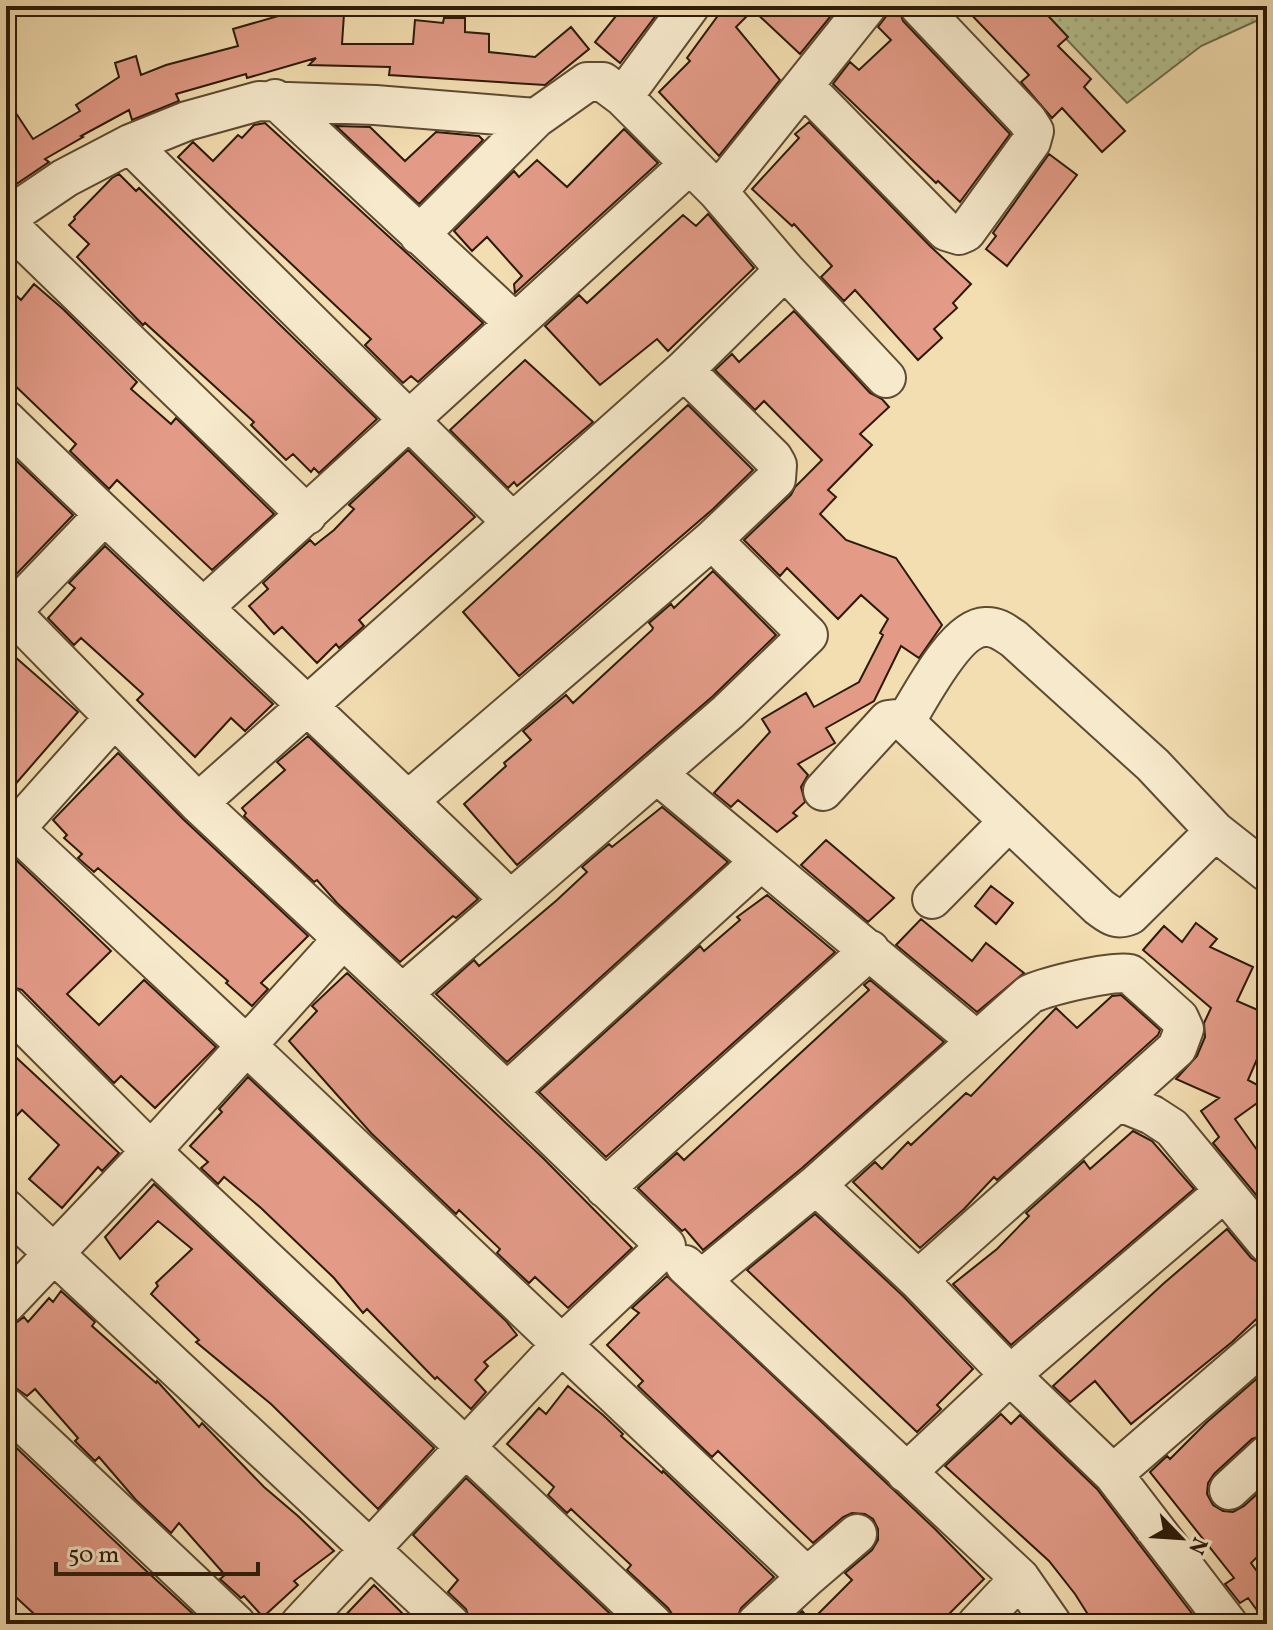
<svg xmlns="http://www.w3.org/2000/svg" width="1273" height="1630" viewBox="0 0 1273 1630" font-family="Vollkorn,serif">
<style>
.grass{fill:url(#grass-dots);stroke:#706e4c;stroke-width:2}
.building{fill:#e39b88;stroke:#2c1a09;stroke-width:2}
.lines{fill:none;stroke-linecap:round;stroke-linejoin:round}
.minor-casing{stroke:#5e4b33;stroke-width:42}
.minor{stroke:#f7eacc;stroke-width:38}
</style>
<defs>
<pattern id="grass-dots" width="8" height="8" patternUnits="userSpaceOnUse" patternTransform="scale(2)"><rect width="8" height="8" fill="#b5c290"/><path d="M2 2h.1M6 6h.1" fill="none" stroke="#9ca67b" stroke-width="1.8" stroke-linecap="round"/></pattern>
</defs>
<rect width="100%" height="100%" fill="#f3deb1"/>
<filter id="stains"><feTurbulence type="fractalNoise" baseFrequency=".0025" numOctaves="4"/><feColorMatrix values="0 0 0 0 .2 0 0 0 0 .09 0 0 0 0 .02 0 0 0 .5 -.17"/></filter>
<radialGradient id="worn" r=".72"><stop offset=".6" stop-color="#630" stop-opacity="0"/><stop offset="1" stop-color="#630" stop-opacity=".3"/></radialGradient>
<path class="grass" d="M1035 6H1267V16L1201 46 1127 103Z"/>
<path class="building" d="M624 6H663L620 63 595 42Z
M725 6H839L800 54 753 10 736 27 780 80 719 156 659 92 690 61 687 58Z
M894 6 898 7 903 21 1010 134 960 202 938 181 936 183 833 84 850 62 859 70 891 40 878 27Z
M963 6H1039L1068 37 1058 46 1091 79 1084 87 1125 131 1102 152 1062 108 1052 118 1021 82 1029 75Z
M292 12 344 14 342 44H413L415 20 443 23 444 18H465V32L489 34V52L535 57 571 27 589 49 545 85 389 75 390 67 309 65 316 58 247 78 246 74 176 94 179 101 132 120 129 110 81 136 83 137 45 159 49 162 6 191V98L33 139 80 111 76 105 119 77 115 63 136 56 141 75 166 65 238 46 233 29Z
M809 122 930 246 971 284 953 303 957 308 934 329 942 338 918 360 855 290 844 301 821 277 832 266 794 224 792 226 752 189 799 138 795 134Z
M265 123 483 323 418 382 411 376 403 383 365 345 371 339 178 157 193 142 213 161 238 135 242 138 254 125Z
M336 126 370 127 405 161 436 132 479 136 483 140 419 204Z
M624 129 658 163 515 293 514 284 522 276 487 237 472 251 454 231 514 171 519 177 537 160 567 187Z
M1049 154 1077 175 1007 266 986 249 996 236 993 233Z
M119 174 136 191 139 188 377 419 319 473 314 468 311 472 293 454 286 460 251 425 254 422 145 323 143 325 77 257 89 244 69 225 75 219 74 217 112 178Z
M708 214 754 268 668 351 657 339 600 385 545 326 579 295 587 303 683 215 696 226Z
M34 284 63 309 137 382 131 389 171 424 176 418 274 514 212 570 117 480 109 489 70 451 76 444 6 377V286L21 300Z
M794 311 870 393 882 399 889 407 860 434 872 445 828 490 836 497 820 514 846 540 896 558 942 625 919 658 901 646 874 701 826 728 835 743 798 764 808 775 801 787 805 802 793 813 797 816 777 832 738 800 731 807 714 793 770 732 762 719 806 693 814 707 859 682 883 635 880 633 888 619 861 595 838 619 787 568 780 576 744 540 791 495 795 487 822 460 764 401 755 410 715 370 732 354 739 362Z
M525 360 593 422 517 486 514 482 508 488 450 430Z
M688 405 753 470 713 509 519 676 463 612Z
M408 450 475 517 359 620 364 626 339 648 336 644 317 663 282 627 274 634 249 606 268 589 263 583 310 540 315 545 334 530 354 509 349 505Z
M6 451 73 515 6 585Z
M105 546 273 704 245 731 231 718 195 757 137 700 143 694 81 638 74 645 48 618 75 588 69 583Z
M713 571 776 635 713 696 517 865 464 804 506 766 504 763 531 740 523 731 566 695 573 703 652 630 653 628 649 623 671 604 674 608Z
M6 649 78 712 6 795Z
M308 736 478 899 456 918 453 916 400 962 337 903 317 880 314 882 244 816 246 813 242 808 285 770 277 762Z
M118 753 183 819 308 936 261 983 268 989 252 1006 226 983 228 981 98 868 94 872 78 858 82 854 64 838 67 835 53 820Z
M662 807 728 862 507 1062 436 994 474 960 479 966 557 900 587 872 582 867 609 844 612 847Z
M826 840 894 898 868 922 801 865Z
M15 859 111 951 67 994 99 1025 144 980 216 1047 155 1108 121 1076 114 1083 22 990 6 985V864Z
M991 886 1013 903 996 924 975 906Z
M767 895 835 952 606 1157 539 1092 700 946 704 951 740 920 737 917Z
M921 919 972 961 986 943 1024 973 977 1012 896 945Z
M1196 923 1217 939 1210 947 1253 967 1237 1001 1267 1014V1036L1248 1080 1267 1090V1096L1235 1119 1267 1164V1208L1213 1143 1219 1137 1201 1111 1219 1098 1176 1079 1197 1056 1205 1037 1204 1023 1211 1008 1143 950 1164 926 1182 942Z
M347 973 543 1158 632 1248 568 1308 535 1277 529 1283 497 1253 500 1249 459 1210 456 1214 371 1133 289 1041 317 1011 312 1006Z
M870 980 944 1042 802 1168 703 1250 685 1229 682 1231 638 1188 677 1153 684 1160 869 990 864 985Z
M1121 995 1160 1030 1158 1035 997 1180 994 1177 964 1209 920 1248 853 1182 875 1162 882 1169 908 1142 911 1145 966 1093 971 1096 1056 1008 1077 1028 1112 996Z
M6 1048 119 1153 102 1171 98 1167 62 1208 29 1179 59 1145 22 1110 6 1127Z
M248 1077 506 1321 517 1335 484 1362 488 1366 475 1380 486 1392 471 1409 437 1377 435 1379 367 1309 363 1313 334 1278 261 1208 224 1177 218 1184 201 1168 208 1162 190 1146 222 1112 219 1109Z
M1133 1131 1152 1141 1194 1189 1011 1345 953 1284 997 1249 1029 1216 1026 1213 1084 1161 1090 1169Z
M154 1184 434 1448 378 1509 271 1404 196 1342 199 1340 151 1294 158 1286 156 1283 192 1249 158 1221 120 1259 105 1237Z
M815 1214 903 1296 973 1369 937 1405 941 1409 917 1432 747 1270Z
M1227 1229 1251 1258 1259 1263 1267 1264V1309L1232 1342 1131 1424 1095 1381 1070 1402 1053 1386 1163 1284Z
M667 1276 935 1529 984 1579 939 1624H788L802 1611 811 1621 852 1580 845 1573 872 1550 878 1540V1529L873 1519 865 1514 852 1513 843 1517 813 1543 718 1451 712 1457 638 1386 643 1381 607 1345 639 1313 632 1308Z
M61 1291 95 1322 92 1326 156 1383 157 1381 199 1427 202 1423 264 1487 298 1516 334 1551 294 1581 298 1585 263 1617 244 1596 241 1598 220 1579 225 1575 179 1523 171 1533 136 1500 99 1457 95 1461 75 1441 78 1438 35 1389 27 1396 6 1381V1325H13L24 1317 28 1322 49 1298 53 1302Z
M1261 1375 1267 1381V1434L1252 1439 1214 1474 1208 1483 1207 1494 1213 1505 1223 1511 1233 1512 1244 1506 1267 1485V1547L1251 1563 1267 1585V1624L1248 1598 1240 1603 1225 1584 1234 1578 1150 1472 1167 1456 1170 1459 1207 1422Z
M568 1386 603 1415 623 1434 621 1436 662 1473 663 1471 774 1577 741 1608 735 1624H674V1617L668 1608 627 1570 631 1565 571 1509 567 1513 548 1495 554 1487 507 1444 539 1408 546 1414Z
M1001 1414 1011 1424 1020 1415 1097 1489 1200 1624H1094L1075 1594 1049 1561 945 1466Z
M6 1438 141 1566 204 1624H45L6 1588Z
M466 1478 621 1624H471L466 1609 448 1592 458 1580 413 1535Z
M374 1585 413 1624H337Z"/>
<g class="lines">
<defs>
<path id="minor" d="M804 86 946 231 959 235 966 232 1031 142 1034 131 1027 120 919 6
M623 97 690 6
M275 99 515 323
M130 144 512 522
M718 192 867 6
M6 218 65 178 130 144 187 121 259 101 375 105 536 118
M6 223 307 515
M419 235 536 118 587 82H603L623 97 718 192 785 270 886 378
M6 420C172 582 345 737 510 900
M6 607 11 612 104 515
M204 607 690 164
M6 617 11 612 198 803 507 1092 666 1246 561 1345 300 1624
M905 722C920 698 955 628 985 627 997 626 1005 633 1014 639L1153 765 1215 831
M658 775 977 1041
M823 791 888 720 896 719 905 722 1099 907C1110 915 1116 921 1130 915L1215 831 1267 872
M409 800 712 540 776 479 777 465 773 458 684 370
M198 803 684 370 785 270
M15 829 246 1045 807 1577 756 1624
M6 839 114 718
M932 899 1009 821
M402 994 728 712 808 635 712 540
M6 1006 151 1151 653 1624
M507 1092 761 861
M1118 1101 1152 1115 1172 1128 1267 1243
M816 1185 918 1280 1010 1375 1113 1474 1228 1624
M605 1188 870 950
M6 1209 450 1624
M685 1265 1020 1578 977 1624
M701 1280 816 1185 1030 994C1048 986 1112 970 1130 974L1179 1018 1184 1029 1177 1048 918 1280
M6 1304 151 1151 342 940
M6 1407 236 1624
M906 1473 1010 1375 1224 1192
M1113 1474 1267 1341
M1229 1490 1267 1455
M807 1577 857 1534
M1020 1578 1052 1624"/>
</defs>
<use href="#minor" class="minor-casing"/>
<use href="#minor" class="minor"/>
</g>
<rect width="1273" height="1630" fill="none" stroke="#f3deb1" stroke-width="32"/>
<rect x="8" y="8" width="1257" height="1614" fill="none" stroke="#2c1a09" stroke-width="4"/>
<rect x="16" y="16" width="1241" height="1598" fill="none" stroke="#2c1a09" stroke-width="2"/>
<g transform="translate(1181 1538) rotate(115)" stroke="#f7eacc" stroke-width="6" paint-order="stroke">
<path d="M0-6L14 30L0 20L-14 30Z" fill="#2c1a09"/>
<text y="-12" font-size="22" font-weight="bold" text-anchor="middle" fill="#2c1a09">N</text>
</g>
<path d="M56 1562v12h202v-12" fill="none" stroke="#2c1a09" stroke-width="4"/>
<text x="68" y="1562" font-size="24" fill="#2c1a09" stroke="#f7eacc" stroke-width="6" paint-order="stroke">50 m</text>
<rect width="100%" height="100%" filter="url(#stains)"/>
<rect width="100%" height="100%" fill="url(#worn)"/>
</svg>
